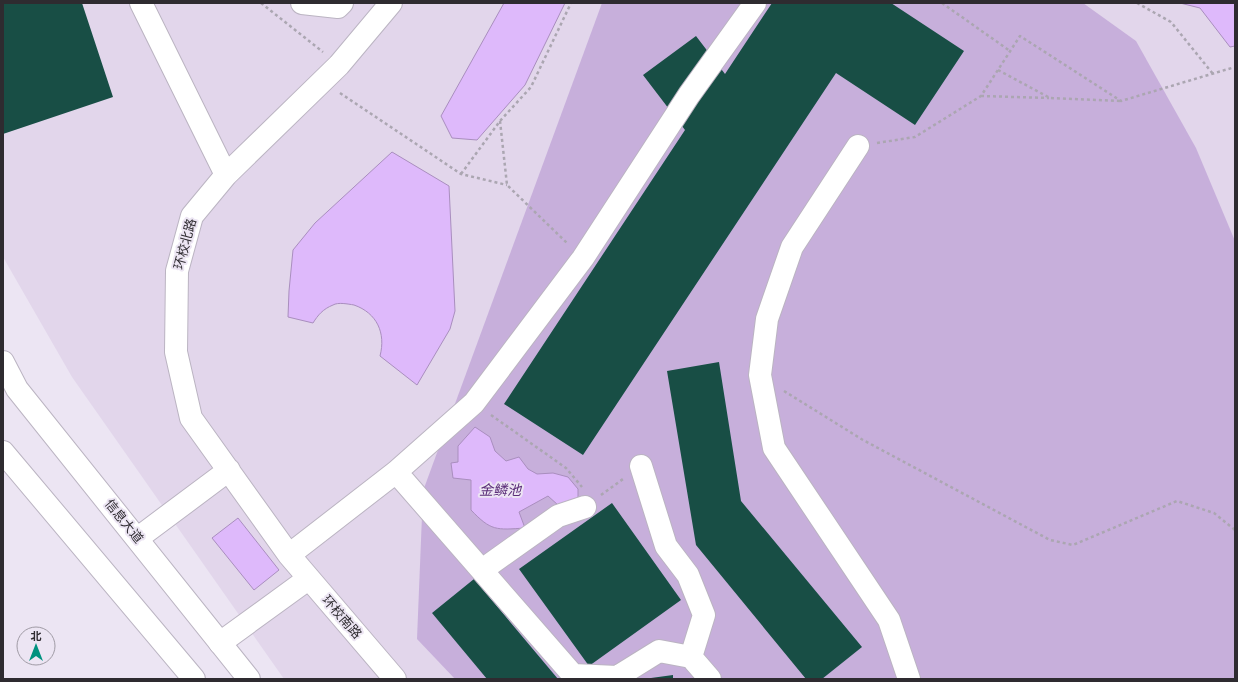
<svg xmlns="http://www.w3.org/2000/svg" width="1238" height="682" viewBox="0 0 1238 682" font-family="'Space Grotesk','Noto Sans SC',sans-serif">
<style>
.built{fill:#e2d6eb}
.green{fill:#c7afdb}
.water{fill:#deb9fb;stroke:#a98ebe}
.building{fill:#184e45}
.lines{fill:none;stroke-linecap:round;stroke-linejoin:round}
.minor-casing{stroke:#bbb4c2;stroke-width:24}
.major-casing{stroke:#bbb4c2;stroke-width:24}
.path{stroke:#aba6b1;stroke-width:2.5;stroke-dasharray:3 3;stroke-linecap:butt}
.minor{stroke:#fff;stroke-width:22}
.major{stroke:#fff;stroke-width:22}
.labels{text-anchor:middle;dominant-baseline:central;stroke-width:4;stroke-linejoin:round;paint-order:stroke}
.street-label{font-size:13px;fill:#2e2b30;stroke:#ece5f3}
.water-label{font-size:14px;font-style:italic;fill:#5b2e79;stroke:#ece5f3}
</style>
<rect width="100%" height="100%" fill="#ece5f3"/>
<path class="built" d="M3 3H1235V679H284L72 377 3 257Z"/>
<path class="green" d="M602 3H1083L1136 41 1196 148 1235 241V679H455L417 639 423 491Z"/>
<path class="water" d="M504 3H565L525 85 477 140 452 138 441 116Z
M1180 3H1235V46L1230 47 1200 8Z
M392 152 449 186 455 311 450 329 417 385 380 356C386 333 377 313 354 305 348 304 338 302 333 305 323 309 318 315 313 323L288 317 289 291 293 250 315 223Z
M475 427 490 437 495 451 506 461 519 457 528 469 537 474 553 473 568 477 578 489V498L558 505 548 496 519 512 525 528C496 530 491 531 471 510V480L453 478 451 463 458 462V446Z
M238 518 279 570 254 590 212 538Z"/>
<path class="building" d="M3 3H82L113 97 3 134Z
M772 3H891L964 51 915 125 836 73 583 455 504 404 685 130 643 75 696 36 725 74Z
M719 362 741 501 862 647 822 679H806L696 545 667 371Z
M612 503 681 600 589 666 519 569Z
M474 579 558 679H487L432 613Z
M673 675V679H651V678Z"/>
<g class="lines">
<defs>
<path id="minor" d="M141 3 226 175
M302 3 338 7 342 3
M391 3 339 65 226 175 192 216 177 271 176 352 191 418 289 555 395 679
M858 146 792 247 767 319 760 375 774 448 889 620 909 679
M641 466 666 546 688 575 704 615 691 657
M396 472 573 675 617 677 659 651 691 657 710 679
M138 538 229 470
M289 555 396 472 474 403 583 258 689 95 755 3
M482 570 558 516 585 507
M220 643 308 579"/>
<path id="major" d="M3 362 17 389 249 679
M3 452 194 679"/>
</defs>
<use href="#minor" class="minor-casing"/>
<use href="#major" class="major-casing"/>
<path class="path" d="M261 3 323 52
M942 3 1010 51
M1137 3 1171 22 1213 74
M998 70 1050 98 1121 101
M340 93 461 174 507 185
M981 96 1049 98
M500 121 507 185 568 244
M877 143 915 137 981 96 1020 36 1121 101 1235 67
M461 174 500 121 531 87 571 3
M784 391 863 440 1050 540 1073 545 1177 501 1214 513 1235 530
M491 415 566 468 582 487
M601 495 623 479"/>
<use href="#minor" class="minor"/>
<use href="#major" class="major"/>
</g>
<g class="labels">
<g class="street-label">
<text transform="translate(185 244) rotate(-75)">环校北路</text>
<text transform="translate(124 521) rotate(51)">信息大道</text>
<text transform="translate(342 617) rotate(49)">环校南路</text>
</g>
<g class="water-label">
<text x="500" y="490">金鳞池</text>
</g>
</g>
<rect width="1238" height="682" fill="none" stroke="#2e2b30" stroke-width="8"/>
<g transform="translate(36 646)"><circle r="19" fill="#ece5f3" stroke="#a09ba5"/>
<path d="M0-3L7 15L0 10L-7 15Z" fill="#00927f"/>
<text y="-6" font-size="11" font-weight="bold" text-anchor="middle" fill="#2e2b30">北</text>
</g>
</svg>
